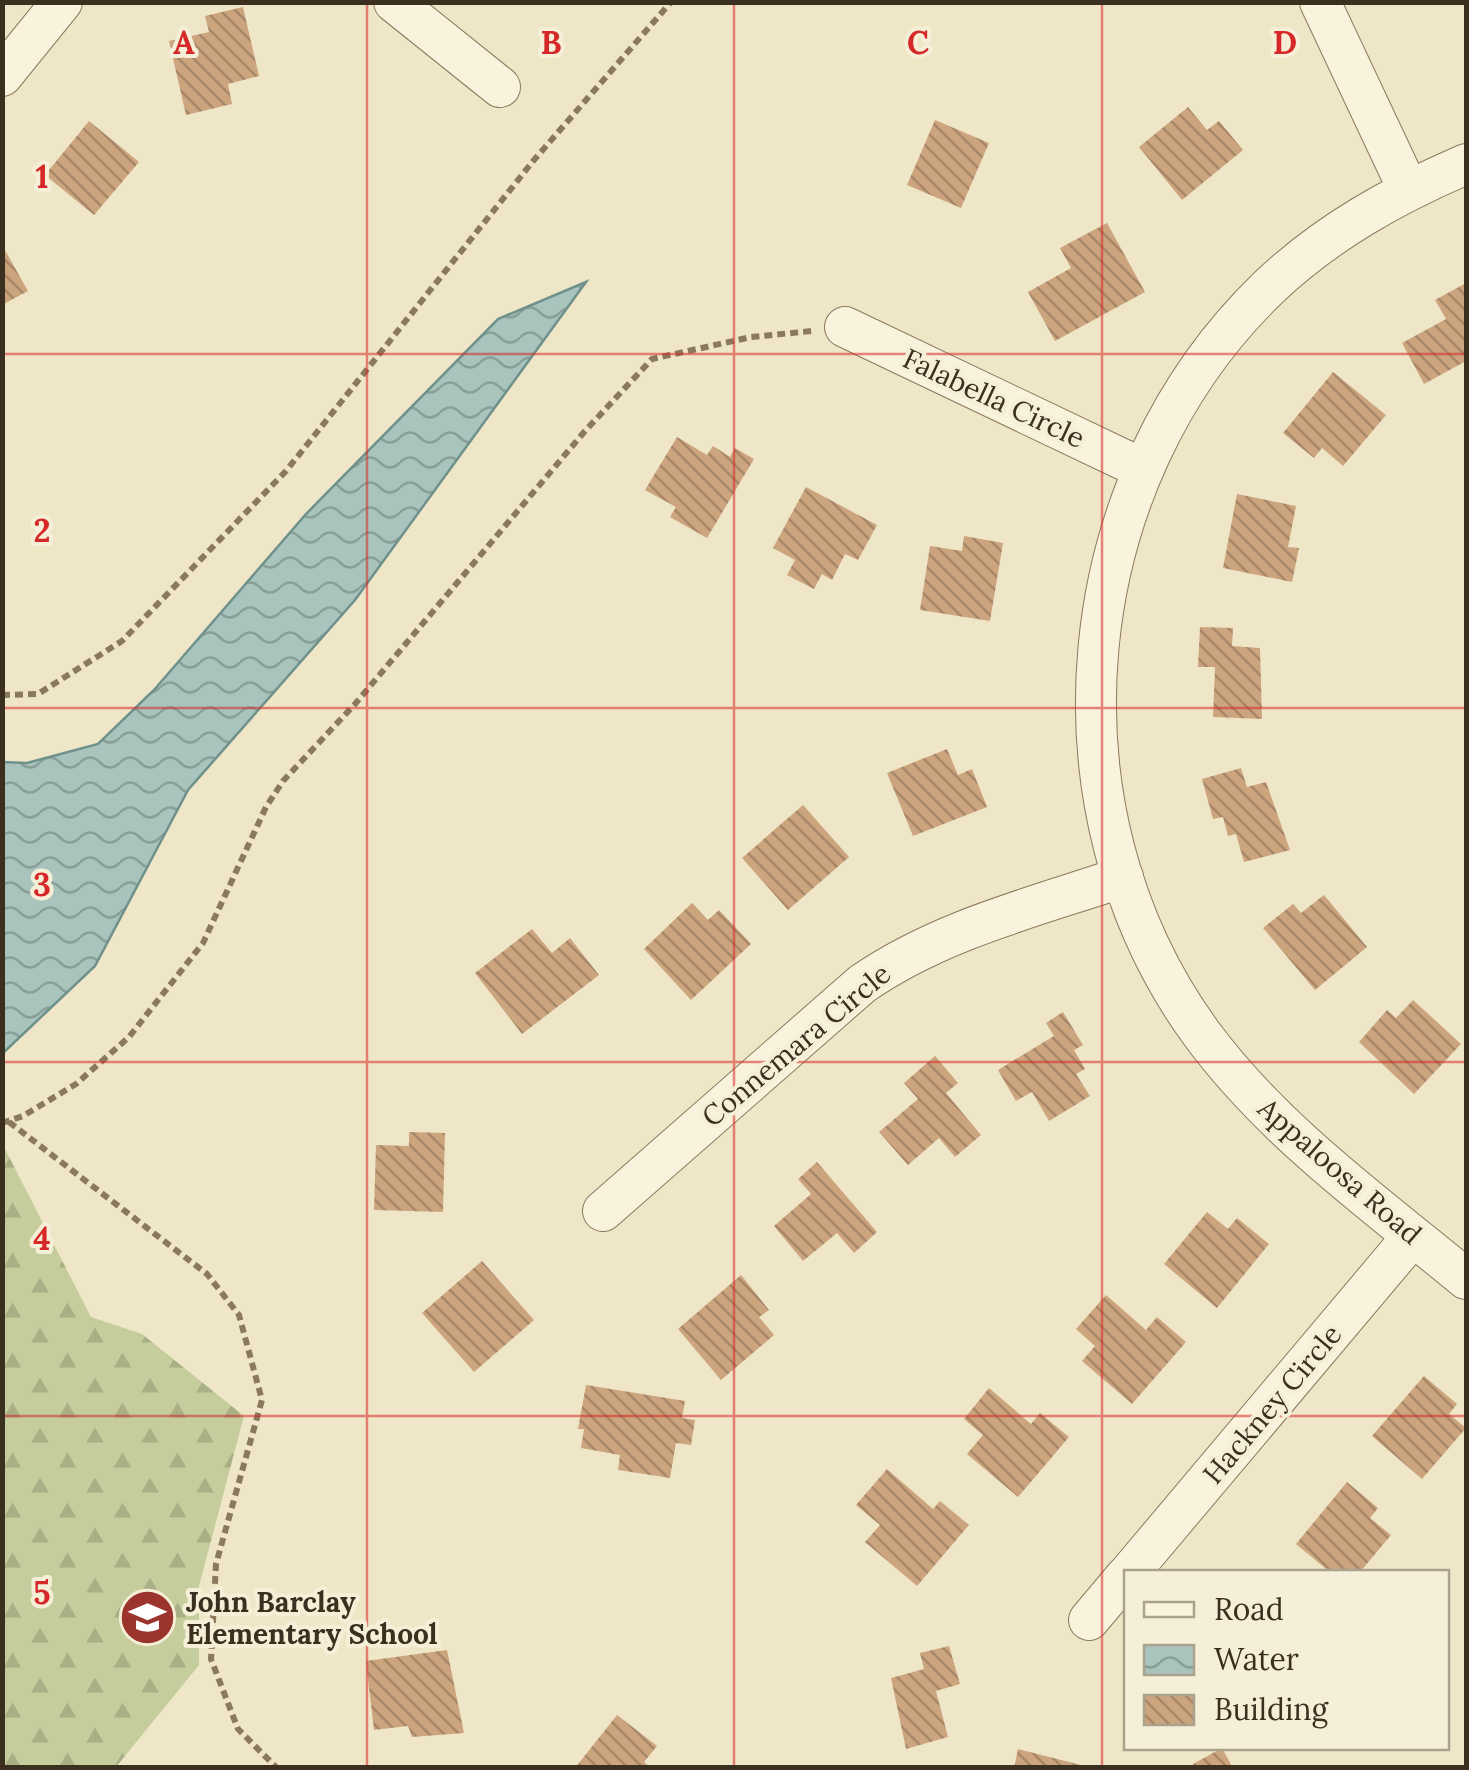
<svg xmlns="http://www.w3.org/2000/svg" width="1469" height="1770" viewBox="0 0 1469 1770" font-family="Lora,serif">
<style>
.forest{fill:url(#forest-firs)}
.water{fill:url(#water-waves);stroke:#6f918b;stroke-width:2.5}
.building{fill:url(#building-back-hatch)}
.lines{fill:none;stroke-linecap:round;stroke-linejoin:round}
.street-casing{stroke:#8b795d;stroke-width:42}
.path{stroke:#8b795d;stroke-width:6;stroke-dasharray:8 5;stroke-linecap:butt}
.street{stroke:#f9f2dc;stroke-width:40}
.grid{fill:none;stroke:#d62828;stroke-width:2.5;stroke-opacity:0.55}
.labels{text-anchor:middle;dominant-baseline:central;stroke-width:8;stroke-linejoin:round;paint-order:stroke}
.street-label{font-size:28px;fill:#3b2f20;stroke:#f6efd8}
.poi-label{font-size:28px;font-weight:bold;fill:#3b2f20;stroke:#f6efd8;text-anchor:start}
.grid-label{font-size:32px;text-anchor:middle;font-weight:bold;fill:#d62828;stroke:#f6efd8;stroke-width:8;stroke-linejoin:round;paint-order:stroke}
</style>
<defs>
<pattern id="forest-firs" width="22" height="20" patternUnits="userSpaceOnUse" patternTransform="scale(2.5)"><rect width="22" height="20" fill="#c4cd9b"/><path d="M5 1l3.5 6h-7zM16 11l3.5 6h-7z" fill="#a9b085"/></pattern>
<pattern id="water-waves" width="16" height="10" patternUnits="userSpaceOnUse" patternTransform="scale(2.5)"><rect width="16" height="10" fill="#a9c3bd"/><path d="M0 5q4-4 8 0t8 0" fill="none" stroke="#8b9f99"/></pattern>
<pattern id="building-back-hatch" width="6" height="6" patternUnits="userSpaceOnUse" patternTransform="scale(2.5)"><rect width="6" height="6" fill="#cca57e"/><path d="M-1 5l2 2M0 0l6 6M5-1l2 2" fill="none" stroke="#a78767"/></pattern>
</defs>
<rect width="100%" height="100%" fill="#efe6c8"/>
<path class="forest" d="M3 1145 91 1317 142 1334 244 1416 199 1586V1665L116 1767H3Z"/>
<path class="water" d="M586 282 355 600 188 790 95 966 3 1053V762L27 763 98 744 154 690 306 514 498 319Z"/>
<path class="building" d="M243 7 259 76 228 84 232 104 186 115 169 41 209 32 205 16Z
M1188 107 1207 130 1219 121 1243 150 1182 200 1139 147Z
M935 120 989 143 961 208 907 185Z
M89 121 139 162 94 215 45 175Z
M1107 223 1145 292 1055 341 1028 292 1071 268 1060 248Z
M2 245 28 291 2 305Z
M1466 283V361L1424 384 1402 343 1446 319 1435 300Z
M1333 372 1386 415 1343 466 1322 448 1314 458 1283 433Z
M677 437 707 455 713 446 730 457 735 448 754 459 707 538 670 517 676 507 645 490Z
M806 487 877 525 858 560 845 554 832 580 822 574 814 589 787 575 795 560 773 548Z
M1237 494 1296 506 1288 547 1299 548 1292 582 1223 568Z
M964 536 1003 543 990 621 920 610 930 546 962 551Z
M1200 627 1233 628 1232 646 1260 648 1262 719 1213 717 1215 667H1198Z
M947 749 958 775 972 769 987 807 913 836 887 773Z
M1241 768 1247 787 1266 782 1290 850 1244 862 1236 834 1228 836 1223 817 1213 819 1202 779Z
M803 805 849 857 788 910 742 858Z
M1324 895 1367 947 1315 990 1263 928 1293 904 1301 913Z
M692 903 708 920 719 910 751 944 691 1000 644 949Z
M532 929 552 953 570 938 599 975 522 1034 475 973Z
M1413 1000 1461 1044 1414 1094 1359 1042 1387 1010 1396 1018Z
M1063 1012 1083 1045 1074 1050 1085 1069 1076 1074 1090 1096 1049 1121 1032 1092 1016 1101 998 1070 1054 1036 1046 1023Z
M935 1056 958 1083 946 1093 981 1135 955 1157 939 1138 908 1165 879 1132 918 1099 904 1083Z
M409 1132 445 1133 443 1212 374 1210 376 1145 409 1146Z
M817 1162 877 1232 854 1253 837 1233 803 1261 774 1226 811 1194 798 1179Z
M1207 1212 1228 1229 1237 1218 1269 1244 1217 1308 1164 1264Z
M482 1261 534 1320 474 1372 422 1313Z
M741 1275 769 1310 759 1317 774 1335 721 1380 678 1329Z
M1106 1295 1146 1330 1157 1317 1186 1342 1132 1404 1082 1361 1095 1346 1076 1329Z
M1424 1376 1457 1404 1449 1414 1466 1428 1422 1479 1372 1436Z
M586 1385 685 1401 682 1418 695 1420 691 1445 676 1443 670 1478 618 1470 620 1455 581 1448 584 1429H578Z
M989 1388 1031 1424 1040 1413 1069 1437 1018 1497 967 1454 983 1435 964 1419Z
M887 1469 933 1509 940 1501 969 1525 917 1586 865 1542 880 1525 856 1505Z
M1347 1482 1378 1508 1370 1518 1391 1535 1360 1572H1330L1296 1544Z
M949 1646 960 1684 936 1691 948 1737 906 1749 891 1678 924 1669 920 1653Z
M447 1650 464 1733 412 1737 408 1726 374 1730 366 1661Z
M617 1715 657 1746 644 1762 651 1768H575Z
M1222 1748 1233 1768H1195L1193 1764Z
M1018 1749 1085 1766V1768H1014Z"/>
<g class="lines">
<defs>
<path id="street" d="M394 2 500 87
M1320 2 1408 189
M2 76 62 2
M1466 164C1394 195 1327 232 1269 287 1069 479 1037 808 1201 1033 1273 1131 1374 1203 1466 1279
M845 327 1143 469
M603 1211 862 984C940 930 1034 907 1123 877
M1130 1572 1413 1236
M1089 1620 1126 1576"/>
</defs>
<use href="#street" class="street-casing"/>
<path class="path" d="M2 695 38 694 122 641 286 471 534 160 671 2
M9 1122 207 1274 239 1315 262 1400 216 1564 211 1659 238 1729 277 1768
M2 1123 23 1116 76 1084 129 1037 203 943 266 807 283 781 355 704 585 431 652 359 751 337 812 331"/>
<use href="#street" class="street"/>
</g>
<path class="grid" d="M367 2V1768M734 2V1768M1102 2V1768M2 354H1466M2 708H1466M2 1062H1466M2 1416H1466"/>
<defs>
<symbol id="school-disc" viewBox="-11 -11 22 22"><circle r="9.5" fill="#9a342d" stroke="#f6efd8"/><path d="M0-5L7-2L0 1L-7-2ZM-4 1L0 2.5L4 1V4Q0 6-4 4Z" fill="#fff"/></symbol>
</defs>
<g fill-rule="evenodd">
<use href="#school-disc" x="116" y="1586" width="63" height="63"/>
</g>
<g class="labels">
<g class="street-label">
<text transform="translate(994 398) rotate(25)">Falabella Circle</text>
<text transform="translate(796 1045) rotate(-40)">Connemara Circle</text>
<text transform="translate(1340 1171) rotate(41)">Appaloosa Road</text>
<text transform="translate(1272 1404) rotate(-50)">Hackney Circle</text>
</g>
<g class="poi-label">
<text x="186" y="1602">John Barclay<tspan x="186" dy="32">Elementary School</tspan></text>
</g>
</g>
<g class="grid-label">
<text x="184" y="54">A</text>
<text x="551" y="54">B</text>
<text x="918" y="54">C</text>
<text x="1285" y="54">D</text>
<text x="42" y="188">1</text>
<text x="42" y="542">2</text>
<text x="42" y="896">3</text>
<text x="42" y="1250">4</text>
<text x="42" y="1604">5</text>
</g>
<rect width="1469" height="1770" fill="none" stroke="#3b2f20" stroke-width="10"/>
<rect x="1124" y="1570" width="325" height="180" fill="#f6efd8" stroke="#aba28e" stroke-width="2.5"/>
<rect x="1144" y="1602" width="50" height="15" fill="#f9f2dc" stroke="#aba28e" stroke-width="2.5"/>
<text x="1214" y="1620" font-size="30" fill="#3b2f20">Road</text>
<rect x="1144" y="1645" width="50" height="30" fill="url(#water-waves)" stroke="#aba28e" stroke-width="2.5"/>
<text x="1214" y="1670" font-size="30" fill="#3b2f20">Water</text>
<rect x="1144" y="1695" width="50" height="30" fill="url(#building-back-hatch)" stroke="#aba28e" stroke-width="2.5"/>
<text x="1214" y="1720" font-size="30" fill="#3b2f20">Building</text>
</svg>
